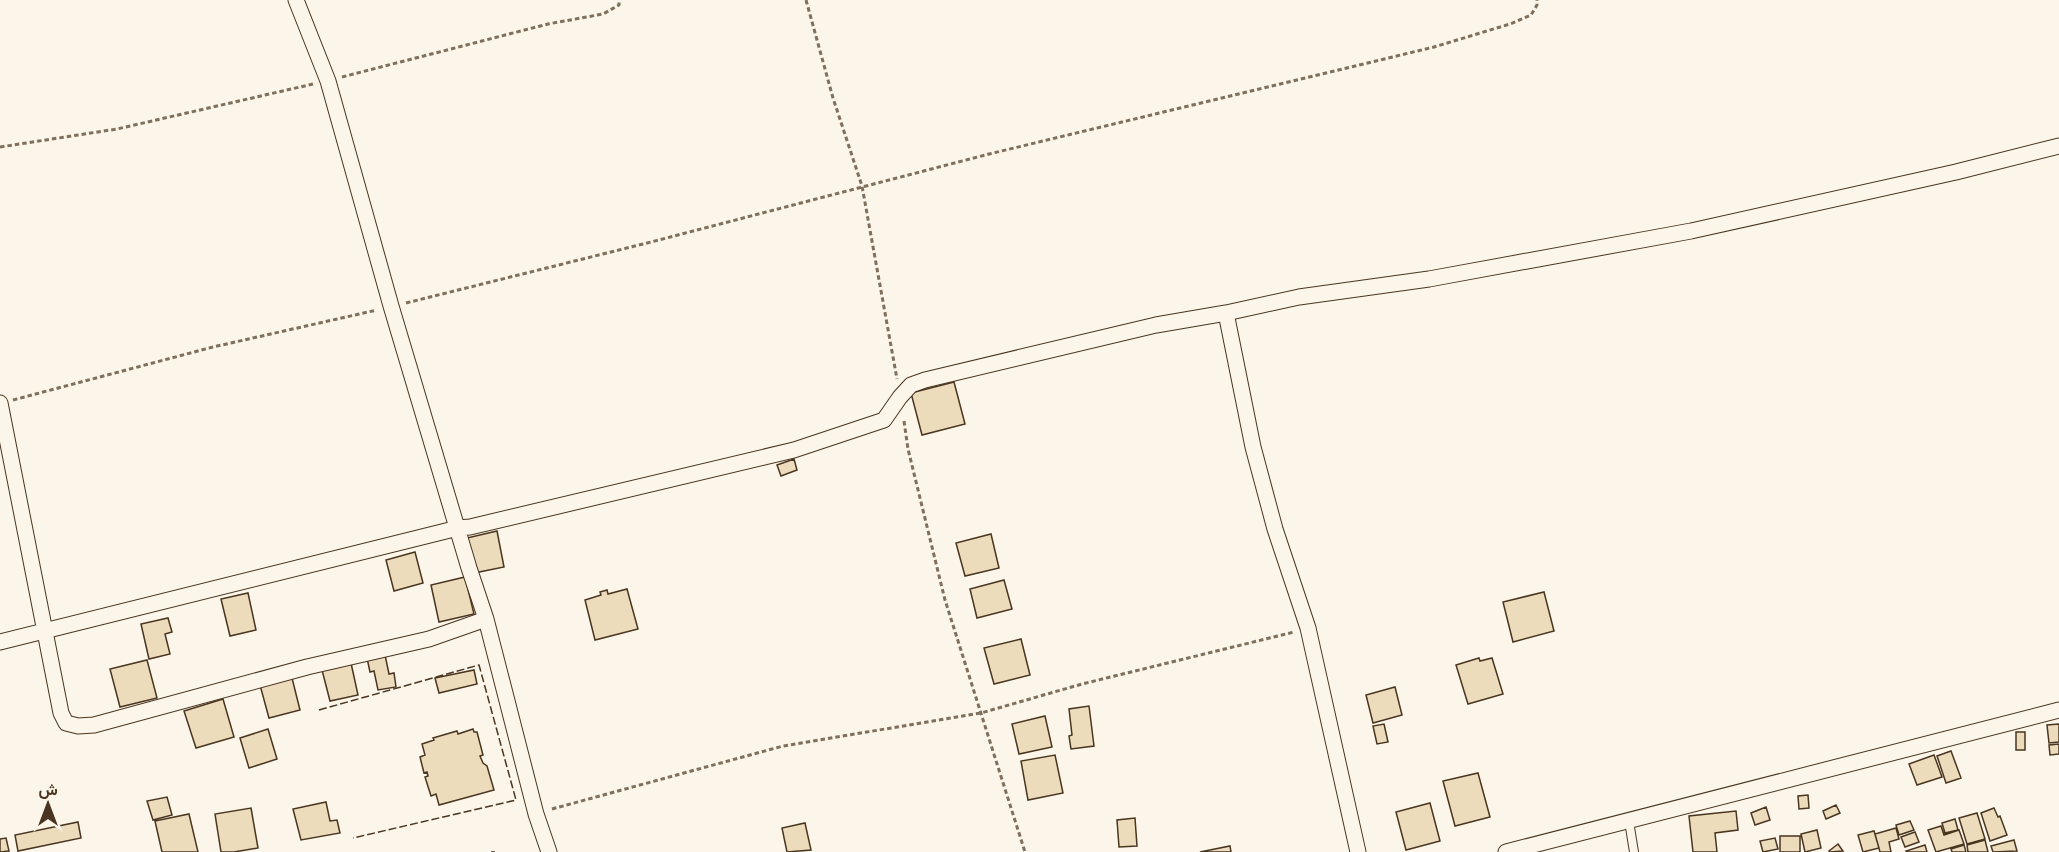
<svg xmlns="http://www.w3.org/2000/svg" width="2059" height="852" viewBox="0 0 2059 852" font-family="Signika,Vazirmatn,sans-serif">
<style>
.building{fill:#ecdcbc;stroke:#4a3520;stroke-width:1.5}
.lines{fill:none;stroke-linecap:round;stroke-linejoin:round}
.lane-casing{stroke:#4a3520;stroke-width:10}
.street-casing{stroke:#4a3520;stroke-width:17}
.path{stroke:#7f6f5c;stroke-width:3;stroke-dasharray:4.5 3;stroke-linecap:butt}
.lane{stroke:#fbf6e9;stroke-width:8}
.street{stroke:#fbf6e9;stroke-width:15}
.fence{stroke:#4a3520;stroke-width:1.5;stroke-dasharray:8 3;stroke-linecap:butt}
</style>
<rect width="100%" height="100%" fill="#fbf6e9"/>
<path class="building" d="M954 382 965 424 922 435 911 393Z
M794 459 797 470 781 476 777 465Z
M497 531 504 567 474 573 467 538Z
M991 534 999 568 965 576 956 543Z
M415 552 423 583 394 591 386 560Z
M465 577 474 614 439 622 431 585Z
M1004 580 1012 609 977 618 970 589Z
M627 589 638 629 595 640 585 600 601 595 600 592 607 590 608 594Z
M1544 592 1554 631 1513 642 1503 602Z
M248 593 256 630 230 636 221 599Z
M168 618 172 632 165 634 170 654 149 659 141 624Z
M1021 639 1030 675 994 684 984 648Z
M385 655 389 674 394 673 396 687 378 690 374 671 370 672 367 658Z
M1479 658 1480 661 1492 658 1503 694 1468 704 1456 665Z
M147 660 157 698 120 707 110 669Z
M351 663 358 695 330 701 322 670Z
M474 670 477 684 439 693 435 678Z
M292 678 300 710 269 718 260 685Z
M1395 687 1402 715 1373 723 1366 695Z
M223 699 234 737 196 748 184 711Z
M1089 706 1094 746 1071 749 1069 736 1072 735 1069 709Z
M1045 716 1052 747 1019 754 1012 724Z
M1384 724 1388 742 1377 744 1373 726Z
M2059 724V742L2049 743 2047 725Z
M268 729 277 759 249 768 240 738Z
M473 729 474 732H477L483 755 480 756 483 763 487 766 494 790 439 805 436 794 431 796 425 777 428 776 427 772 424 773 420 757 425 755 422 744 434 740 433 738 457 731 458 734Z
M2016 732H2025V750H2016Z
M2059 744V754L2050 755 2049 745Z
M1951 751 1961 778 1946 783 1937 756Z
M1055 755 1063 793 1028 800 1021 761Z
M1934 755 1942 777 1917 785 1909 764Z
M1478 773 1490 817 1455 826 1443 781Z
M1808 795 1809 808 1799 809 1798 796Z
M167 797 172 815 153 820 147 801Z
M326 802 330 821 337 820 340 833 301 840 293 809Z
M1430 803 1440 841 1406 850 1396 812Z
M1836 805 1840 813 1826 819 1823 811Z
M1766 807 1770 820 1755 825 1751 813Z
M251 808 258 848 234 852H221L215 814Z
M1994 808 1998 817 2000 816 2007 835 1990 841 1981 813Z
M1736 811 1738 830 1715 833 1717 852H1693L1689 816Z
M1977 813 1985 839 1967 844 1959 818Z
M189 814 198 852H162L155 821Z
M1135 818 1137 846 1119 847 1117 820Z
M1955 819 1958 830 1945 833 1942 823Z
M1910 821 1914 830 1899 835 1896 825Z
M78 822 81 838 18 851 15 835Z
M805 823 811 850 787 852 782 828Z
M1941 826 1944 835 1959 830 1964 844 1936 852 1928 830Z
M1896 828 1899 839 1889 842 1891 852H1880L1875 834Z
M1817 830 1821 848 1805 852 1801 834Z
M1874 831 1879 848 1863 852 1858 835Z
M1915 832 1919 842 1905 847 1901 837Z
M1780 836H1800V852H1780Z
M6 838 9 851 0 852V839Z
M1775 838 1778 849 1763 852 1760 841Z
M1985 840 1988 852H1968L1967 845Z
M2014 840 2017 851 1993 852 1991 846Z
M1838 844 1843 851 1830 852 1829 851Z
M1925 845 1927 852H1907L1906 851Z
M1964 845 1966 852H1952L1951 849Z
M1230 846 1231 852H1200Z"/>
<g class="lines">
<defs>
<path id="lane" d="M1629 821 1634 852"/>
<path id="street" d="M296 0 328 81 391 306 469 568 486 619 536 814 549 852
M1226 313 1253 447 1275 529 1308 628 1358 852
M0 403 61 713 66 723 78 726 94 725 307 667 429 639 486 619
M0 642 458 528 470 527 794 450 884 420 900 397 911 385 925 380 1156 325 1226 313 1299 297 1429 279 1691 231 1956 172 2059 146
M1506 852 2059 710"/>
</defs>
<use href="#lane" class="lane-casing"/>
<use href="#street" class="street-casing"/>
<path class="path" d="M806 0 833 98 862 186 897 379
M342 77 548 24 603 14 619 5V0
M0 147 117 129 313 84
M406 303 651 242 989 154 1434 47 1510 24 1531 15 1537 5V0
M13 400 213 347 377 310
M904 421 908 449 945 600 1025 852
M552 809 783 746 981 713 1082 684 1294 632"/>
<use href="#lane" class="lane"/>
<use href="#street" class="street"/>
<path class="fence" d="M319 710 479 665 516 800 353 838
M491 852H495"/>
</g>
<g transform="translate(48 804)" stroke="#fbf6e9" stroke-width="4.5" paint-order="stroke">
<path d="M0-4.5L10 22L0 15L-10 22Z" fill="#4a3520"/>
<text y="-9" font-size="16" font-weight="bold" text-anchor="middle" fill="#4a3520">ش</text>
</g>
</svg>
